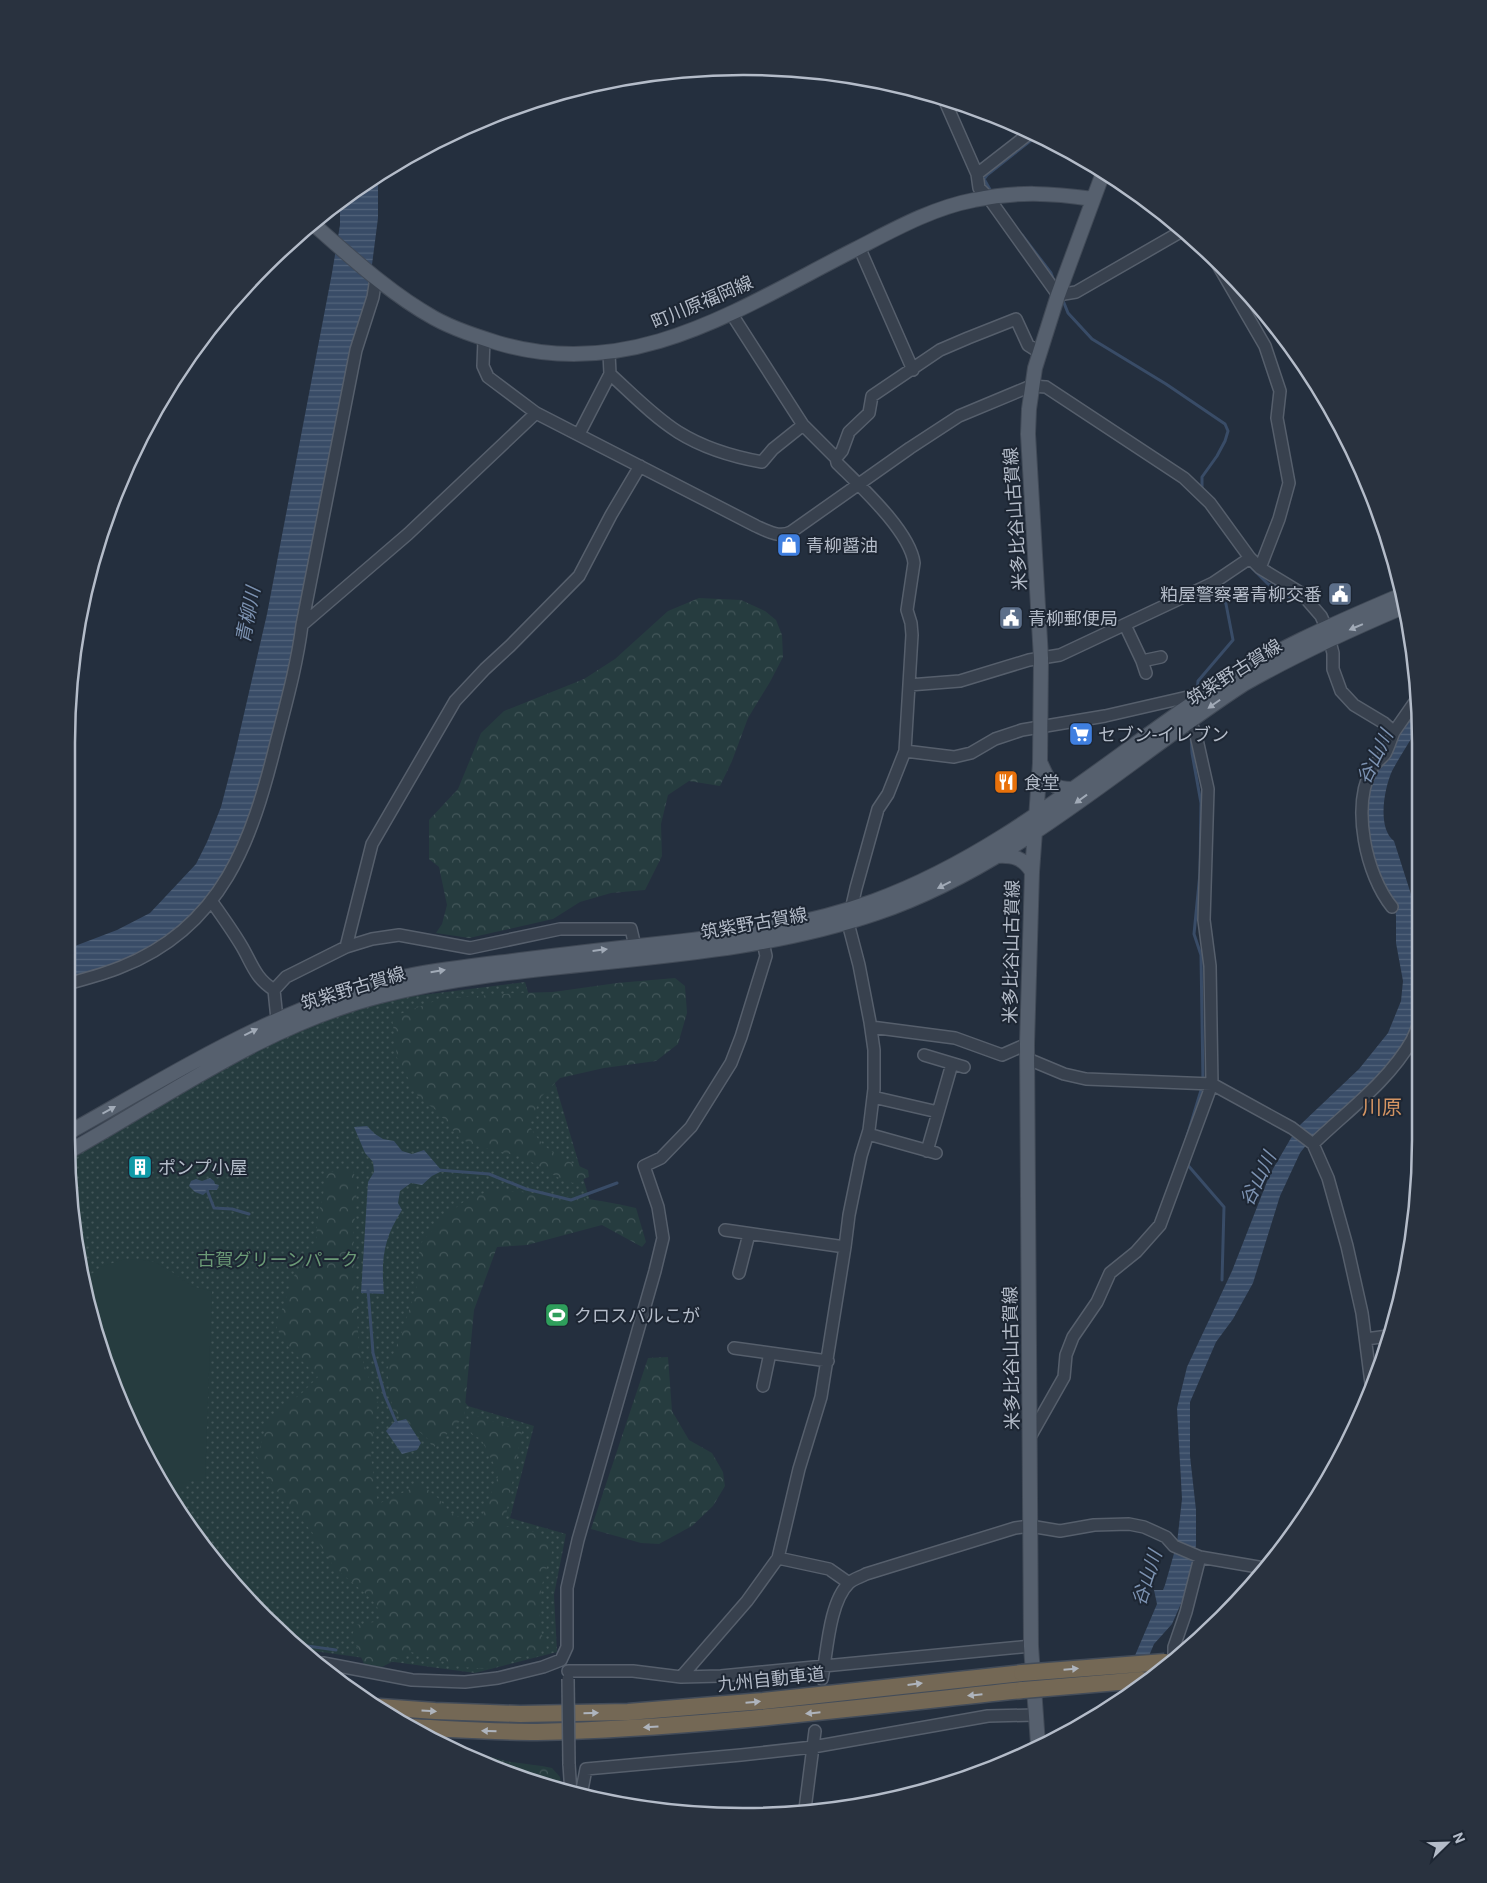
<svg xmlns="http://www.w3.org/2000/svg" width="1487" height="1883" viewBox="0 0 1487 1883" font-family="Roboto,'Noto Sans JP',sans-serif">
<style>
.green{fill:url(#green-dots)}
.forest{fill:url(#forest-crowns)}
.pitch{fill:#263c3f}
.water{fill:url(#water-rules)}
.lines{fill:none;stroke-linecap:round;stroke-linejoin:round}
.stream{stroke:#394c67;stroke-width:3}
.minor-casing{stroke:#565f6c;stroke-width:14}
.major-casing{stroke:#414a57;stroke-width:16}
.highway-casing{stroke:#434c59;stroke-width:19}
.minor{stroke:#38414e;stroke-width:11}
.major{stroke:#56606e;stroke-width:14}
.highway{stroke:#746855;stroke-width:16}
.minor-bridge-casing{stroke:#565f6c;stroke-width:14;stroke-linecap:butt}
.highway-bridge-casing{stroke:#434c59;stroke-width:19;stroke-linecap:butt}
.minor-bridge{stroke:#38414e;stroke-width:11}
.highway-bridge{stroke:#746855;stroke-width:16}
.oneway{fill:#a1aab7}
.oneway2{fill:#aeb4bd}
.labels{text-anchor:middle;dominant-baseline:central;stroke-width:4;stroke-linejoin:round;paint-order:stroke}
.street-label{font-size:18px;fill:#b4bcc9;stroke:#1d2633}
.poi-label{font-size:18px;fill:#b4bcc9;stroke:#1d2633;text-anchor:start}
.park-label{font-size:18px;fill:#6b9a76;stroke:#1d2633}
.water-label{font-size:19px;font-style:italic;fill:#7c92b1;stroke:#1d2633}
.quarter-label{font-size:20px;fill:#d59563;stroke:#1d2633}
.rim{fill:none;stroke:#b4bcc9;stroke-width:2.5}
</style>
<defs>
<pattern id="green-dots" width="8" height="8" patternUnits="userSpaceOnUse" patternTransform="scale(1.25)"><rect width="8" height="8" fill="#263c3f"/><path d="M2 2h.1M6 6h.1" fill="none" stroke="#435659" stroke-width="1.8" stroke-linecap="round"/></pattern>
<pattern id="forest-crowns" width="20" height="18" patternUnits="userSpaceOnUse" patternTransform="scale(1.25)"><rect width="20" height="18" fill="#263c3f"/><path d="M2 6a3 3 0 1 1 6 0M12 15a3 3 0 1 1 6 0" fill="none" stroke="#435659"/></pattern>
<pattern id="water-rules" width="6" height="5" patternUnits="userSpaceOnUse" patternTransform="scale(1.25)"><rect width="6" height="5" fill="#394c67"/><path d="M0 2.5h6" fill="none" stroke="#53647b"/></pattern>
</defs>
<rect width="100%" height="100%" fill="#242f3e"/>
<path class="green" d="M525 982 595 1218 489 1237 444 1378 468 1406 534 1426 510 1518 566 1534 554 1595 557 1652 475 1673 306 1650 265 1619 157 1478 89 1315 68 1157 251 1050 374 1001Z"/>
<path class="forest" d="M699 598 741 600 765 611 776 620 782 635 783 657 770 682 748 718 732 761 720 786 689 781 668 795 661 824 662 856 645 890 611 893 580 902 553 919 469 938 436 933 442 924 447 905 439 867 429 859V820L458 789 481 733 504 711 584 679 615 659 668 611Z
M675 978 685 986 687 1013 678 1044 656 1061 604 1068 560 1078 541 1097 529 1125C545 1153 560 1157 588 1170L589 1177 573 1183 557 1177 523 1157 480 1147 460 1139 437 1111 419 1098 397 1058 392 1017 440 999 515 993 553 992 617 983Z
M353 1169 357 1187 353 1240 359 1350 378 1404 370 1451 378 1504 421 1484 438 1498 452 1514 478 1525 499 1474 481 1439 471 1434 468 1413 522 1431 504 1526 536 1532 553 1549C541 1582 532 1616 547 1649L489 1669 462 1667 411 1652 382 1667 364 1664 352 1635 356 1625 380 1621 377 1606 367 1595 334 1567 312 1532 277 1491 262 1470 257 1457 267 1423 276 1411 301 1394 318 1377 290 1349 277 1329V1320L284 1305 291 1281 305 1258 316 1248 317 1222 328 1172Z
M495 1190C542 1194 589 1197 636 1208L646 1242 642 1247 602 1225 527 1245 497 1247 474 1310 464 1417 433 1448 427 1438 393 1410 387 1370 403 1329 417 1286 420 1244 445 1216 470 1197Z
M668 1357 672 1411 689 1440 712 1453 723 1472 725 1486 713 1506 692 1526 659 1544 641 1543 591 1529 648 1358Z
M475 1755C488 1755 499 1760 511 1762 525 1764 539 1765 552 1768L560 1777 562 1791Z"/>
<path class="pitch" d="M138 1259 155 1262 172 1272 191 1286 212 1291 205 1481 190 1480 171 1497 157 1478 89 1315 85 1279 101 1267 122 1260Z"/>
<path class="water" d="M378 176V218L369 288 354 340 323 500 280 709 247 824 235 854 212 895 179 927 149 947 130 956 108 966 67 979V949L117 930 150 913 196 864 207 842 221 807 235 753 267 614 332 273 340 225V203Z
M1419 701V731L1414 734C1407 746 1399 758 1392 771 1384 789 1377 828 1394 841L1416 910 1420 938V1003L1417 1014 1409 1035 1382 1074 1315 1134 1300 1153 1280 1196 1253 1283 1233 1319 1216 1342 1190 1402V1456L1196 1510V1545L1187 1590 1172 1624 1154 1644 1137 1684 1116 1700 1157 1604 1154 1590H1163L1165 1585 1177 1543 1182 1499 1177 1408 1187 1367 1232 1271 1270 1174 1291 1138 1300 1125 1359 1069 1388 1033 1401 1001 1403 981 1396 943V916L1394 903 1388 896 1369 847 1365 802 1377 769 1382 765Z
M367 1126 375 1134 383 1139 394 1141 402 1151 412 1154 424 1150 442 1171 432 1176 422 1185 411 1183 400 1191 398 1203 402 1210C383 1239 381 1260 384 1294L361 1293 368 1182 374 1172 373 1162 365 1153 354 1127Z
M210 1178 214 1181 215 1184 219 1185 217 1190H209L203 1195 195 1192 189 1186 191 1181 196 1179 202 1181Z
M406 1419 421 1443 417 1450 402 1454 386 1431 394 1422Z"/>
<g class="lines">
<path class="stream" d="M992 193 984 179 987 175 1039 134
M1022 235 1051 273 1054 281
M1062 298 1068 313 1092 339 1166 384 1225 424 1228 431 1225 441 1217 456 1202 477V489
M1248 564 1268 584 1276 587 1292 599
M1197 693 1198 681 1233 640 1226 604 1217 588
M1191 734 1192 753 1201 803 1200 873 1194 934 1201 955 1203 1081
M1185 1143 1202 1087
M1186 1163 1224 1207 1222 1280
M438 1170 489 1174 526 1189 571 1200 617 1183
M207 1190 214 1208 232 1209 249 1214
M368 1290 373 1353 385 1396 397 1424
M300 1645 336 1650"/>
<defs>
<path id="minor" d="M944 99 977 174 979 188 988 197 1058 295 1076 292 1182 231
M977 174 1031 132
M859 247 913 370
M1218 265 1265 346 1280 391 1277 418 1289 483 1279 519 1260 568
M484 339 483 366 488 377 536 413 756 526C767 531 779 538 791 532L910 448 959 416 1031 386 1046 387 1184 478 1210 503 1250 558 1260 568 1301 593 1321 616 1326 627 1333 653V669L1341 691 1354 705 1384 723 1394 732C1391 739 1389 747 1385 754 1381 759 1375 763 1372 768 1351 807 1366 875 1392 907
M610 374C632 394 653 416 678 432 702 447 734 457 762 462L773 449 803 425
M579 434 610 374 609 353
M836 458 842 451 849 432 869 413 872 396 940 350 968 338 1016 319 1028 345 1039 352
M302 625 408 534 536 413
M1125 625 1142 661 1146 673
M1142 661 1161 657
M909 685 960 681 1029 660 1060 655 1213 583 1250 558
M1394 732 1419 696
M905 751 954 757 971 753 995 739 1022 730 1105 716 1205 693
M212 902C222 916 232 930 241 945 252 963 254 977 274 990
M346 947 372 939 399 935 470 948 560 929H631L635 946
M67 984C85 979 104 974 121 967 223 927 252 840 276 743 286 704 297 665 302 625L356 350 373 297 376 278
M277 1019 274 990 286 977 346 947 372 844 455 701 485 669 510 646 579 576 611 515 640 466
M871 1027 955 1038 1002 1055 1027 1044
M924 1055 964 1067
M1028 1059 1064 1074 1086 1079 1212 1084 1292 1128 1313 1144 1328 1178 1347 1246 1362 1313 1372 1391
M873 1097 938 1112
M868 1134 936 1153
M1313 1144C1347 1111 1388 1082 1412 1040 1415 1034 1418 1026 1420 1019
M927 1151 952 1064
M725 1230 845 1247
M739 1273 749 1234
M1366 1339 1388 1336
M734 1348 828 1361
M763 1386 770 1353
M1030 1437 1064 1377 1066 1355 1073 1337 1097 1302 1110 1273 1136 1252 1160 1225 1212 1084 1210 966 1204 920 1208 789 1196 735 1190 721
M778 1558 829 1569 849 1583
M1174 1655V1647L1186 1612 1200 1557
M323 1663 412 1680 465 1682 498 1678 543 1667 561 1660 567 1647V1588L578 1540 655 1271 663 1238 658 1207 644 1166 661 1158 691 1127 731 1063 741 1037 766 956 763 942
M568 1671H633L681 1677 721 1676 1031 1646
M681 1677 747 1601 778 1558 799 1469 821 1397 845 1247 849 1215 861 1156 869 1130 874 1089V1050L870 1022 859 965 848 923 856 888 878 809 888 794 905 751 912 635 911 623 907 610 914 563C910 531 859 485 837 463L836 458 803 425 731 313
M822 1679C827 1653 829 1602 849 1583 853 1579 861 1577 866 1574L1015 1528 1030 1526 1060 1531 1094 1525 1129 1524 1144 1527 1166 1537 1174 1546 1200 1557 1264 1568
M569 1764 571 1794
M581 1795 586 1769 741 1755 813 1747 988 1716 1035 1715
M805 1809 815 1731"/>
<path id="major" d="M312 223C351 257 389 293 434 318 454 329 476 336 498 343 633 383 741 307 856 249 893 230 932 208 974 200 1016 191 1052 193 1093 199
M1041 764C1049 782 1051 789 1072 789
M997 856C1013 855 1024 858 1032 872
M66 1134C177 1072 286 1001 412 975 450 968 489 964 528 959 574 953 620 948 666 943 737 935 807 925 874 901 1000 855 1100 765 1209 692 1269 652 1333 624 1399 596
M68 1152C170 1095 265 1025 380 996 543 955 717 968 877 913 1015 866 1124 762 1244 684 1295 655 1347 631 1401 608
M1038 1744 1031 1646 1027 1044 1032 872 1040 763 1041 658 1028 434 1029 409 1035 368 1058 295 1103 173"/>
<path id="highway" d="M380 1707 435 1711 520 1714 628 1712 763 1701 1022 1673
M408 1727C451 1729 494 1732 537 1732 700 1728 861 1707 1023 1690"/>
</defs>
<use href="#minor" class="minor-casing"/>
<use href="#major" class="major-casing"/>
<use href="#highway" class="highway-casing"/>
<use href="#minor" class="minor"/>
<use href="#major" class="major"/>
<use href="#highway" class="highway"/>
<defs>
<path id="minor-bridge" d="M568 1679 569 1764"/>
<path id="highway-bridge" d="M1022 1673 1165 1662
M1023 1690 1142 1680"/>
</defs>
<use href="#minor-bridge" class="minor-bridge-casing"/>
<use href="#highway-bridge" class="highway-bridge-casing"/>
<use href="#minor-bridge" class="minor-bridge"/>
<use href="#highway-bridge" class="highway-bridge"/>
</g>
<defs><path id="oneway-solid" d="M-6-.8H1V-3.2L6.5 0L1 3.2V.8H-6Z" transform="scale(1.25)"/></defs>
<g class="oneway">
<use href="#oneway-solid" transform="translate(1356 627) rotate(157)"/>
<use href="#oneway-solid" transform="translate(1214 704) rotate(145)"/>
<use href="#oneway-solid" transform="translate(1081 799) rotate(144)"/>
<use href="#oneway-solid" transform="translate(944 885) rotate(153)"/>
<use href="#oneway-solid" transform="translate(600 950) rotate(-7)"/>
<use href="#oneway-solid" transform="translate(438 971) rotate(-9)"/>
<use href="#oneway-solid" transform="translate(251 1032) rotate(-26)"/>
<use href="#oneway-solid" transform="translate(109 1110) rotate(-29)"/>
</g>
<g class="oneway2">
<use href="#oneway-solid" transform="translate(1071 1669) rotate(-5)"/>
<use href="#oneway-solid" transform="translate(915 1684) rotate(-7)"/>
<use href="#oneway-solid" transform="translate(975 1695) rotate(174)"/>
<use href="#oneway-solid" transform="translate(753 1702) rotate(-5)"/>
<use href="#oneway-solid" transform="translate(429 1711) rotate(4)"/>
<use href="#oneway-solid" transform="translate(591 1713) rotate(-1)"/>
<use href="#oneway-solid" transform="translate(813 1713) rotate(174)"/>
<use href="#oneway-solid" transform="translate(651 1727) rotate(176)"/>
<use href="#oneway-solid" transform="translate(489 1731) rotate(-178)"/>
</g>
<defs>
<symbol id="shop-square" viewBox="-11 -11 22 22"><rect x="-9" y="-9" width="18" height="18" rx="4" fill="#3f7fe0" stroke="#1d2633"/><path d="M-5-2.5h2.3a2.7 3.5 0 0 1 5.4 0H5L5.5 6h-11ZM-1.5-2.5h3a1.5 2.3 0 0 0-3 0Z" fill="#fff"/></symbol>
<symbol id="civic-square" viewBox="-11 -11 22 22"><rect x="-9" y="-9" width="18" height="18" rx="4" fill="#5c6f8a" stroke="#1d2633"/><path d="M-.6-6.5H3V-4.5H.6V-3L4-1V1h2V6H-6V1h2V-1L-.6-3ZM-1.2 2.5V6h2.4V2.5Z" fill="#fff"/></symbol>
<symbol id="supermarket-square" viewBox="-11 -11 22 22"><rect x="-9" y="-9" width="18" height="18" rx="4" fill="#3f7fe0" stroke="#1d2633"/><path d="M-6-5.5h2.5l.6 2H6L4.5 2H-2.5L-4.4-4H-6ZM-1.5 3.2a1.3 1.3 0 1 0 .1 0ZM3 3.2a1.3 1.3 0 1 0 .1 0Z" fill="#fff"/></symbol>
<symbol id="restaurant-square" viewBox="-11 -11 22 22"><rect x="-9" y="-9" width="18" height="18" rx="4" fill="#e8710a" stroke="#1d2633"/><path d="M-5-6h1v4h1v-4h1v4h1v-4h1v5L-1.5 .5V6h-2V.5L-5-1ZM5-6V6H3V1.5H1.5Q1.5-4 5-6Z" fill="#fff"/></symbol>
<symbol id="building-square" viewBox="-11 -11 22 22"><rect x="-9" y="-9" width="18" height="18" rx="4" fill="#0f9aa8" stroke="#1d2633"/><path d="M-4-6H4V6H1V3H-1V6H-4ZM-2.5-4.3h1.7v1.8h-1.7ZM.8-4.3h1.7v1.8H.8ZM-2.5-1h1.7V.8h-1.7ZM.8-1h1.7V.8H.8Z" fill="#fff"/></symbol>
<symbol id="stadium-square" viewBox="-11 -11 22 22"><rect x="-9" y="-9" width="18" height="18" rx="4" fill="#2e9e5b" stroke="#1d2633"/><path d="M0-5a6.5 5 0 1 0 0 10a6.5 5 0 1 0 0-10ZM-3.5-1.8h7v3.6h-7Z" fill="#fff"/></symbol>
</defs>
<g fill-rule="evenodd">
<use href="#shop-square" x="775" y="531" width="28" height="28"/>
<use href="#civic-square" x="1326" y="580" width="28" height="28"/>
<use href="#civic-square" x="997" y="604" width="28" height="28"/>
<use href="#supermarket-square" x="1067" y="720" width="28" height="28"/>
<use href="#restaurant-square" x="992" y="768" width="28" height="28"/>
<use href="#building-square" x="126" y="1153" width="28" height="28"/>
<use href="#stadium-square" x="543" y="1301" width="28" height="28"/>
</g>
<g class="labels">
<g class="street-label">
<text transform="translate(702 302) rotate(-23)">町川原福岡線</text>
<text transform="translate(1015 519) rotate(-94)">米多比谷山古賀線</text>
<text transform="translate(1234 672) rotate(-32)">筑紫野古賀線</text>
<text transform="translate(754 923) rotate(-10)">筑紫野古賀線</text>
<text transform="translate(1011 952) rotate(-89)">米多比谷山古賀線</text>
<text transform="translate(353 988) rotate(-17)">筑紫野古賀線</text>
<text transform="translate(1011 1358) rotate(-91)">米多比谷山古賀線</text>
<text transform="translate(771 1679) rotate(-6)">九州自動車道</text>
</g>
<g class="poi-label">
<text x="806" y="545">青柳醤油</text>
<text x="1322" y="594" text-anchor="end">粕屋警察署青柳交番</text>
<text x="1028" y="618">青柳郵便局</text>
<text x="1098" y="734">セブン-イレブン</text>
<text x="1024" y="782">食堂</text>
<text x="158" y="1167">ポンプ小屋</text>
<text x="574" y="1315">クロスパルこが</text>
</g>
<g class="park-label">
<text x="278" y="1259">古賀グリーンパーク</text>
</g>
<g class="water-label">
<text transform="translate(248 615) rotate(-79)">青柳川</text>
<text transform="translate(1375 757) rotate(-64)">谷山川</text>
<text transform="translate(1258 1179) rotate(-64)">谷山川</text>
<text transform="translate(1147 1578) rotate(-72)">谷山川</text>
</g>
<g class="quarter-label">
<text x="1382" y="1107">川原</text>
</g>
</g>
<path d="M0 0H1487V1883H0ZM743 75H744A668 668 0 0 1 1412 743V1140A668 668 0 0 1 744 1808H743A668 668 0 0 1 75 1140V743A668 668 0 0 1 743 75Z" fill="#29323f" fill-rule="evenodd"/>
<path class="rim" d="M743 75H744A668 668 0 0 1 1412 743V1140A668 668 0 0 1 744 1808H743A668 668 0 0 1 75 1140V743A668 668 0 0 1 743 75Z"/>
<g transform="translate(1447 1843) rotate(67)" stroke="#1d2633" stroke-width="4" paint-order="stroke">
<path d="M0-4L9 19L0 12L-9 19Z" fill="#b4bcc9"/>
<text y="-8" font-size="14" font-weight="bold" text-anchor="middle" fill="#b4bcc9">N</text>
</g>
</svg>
